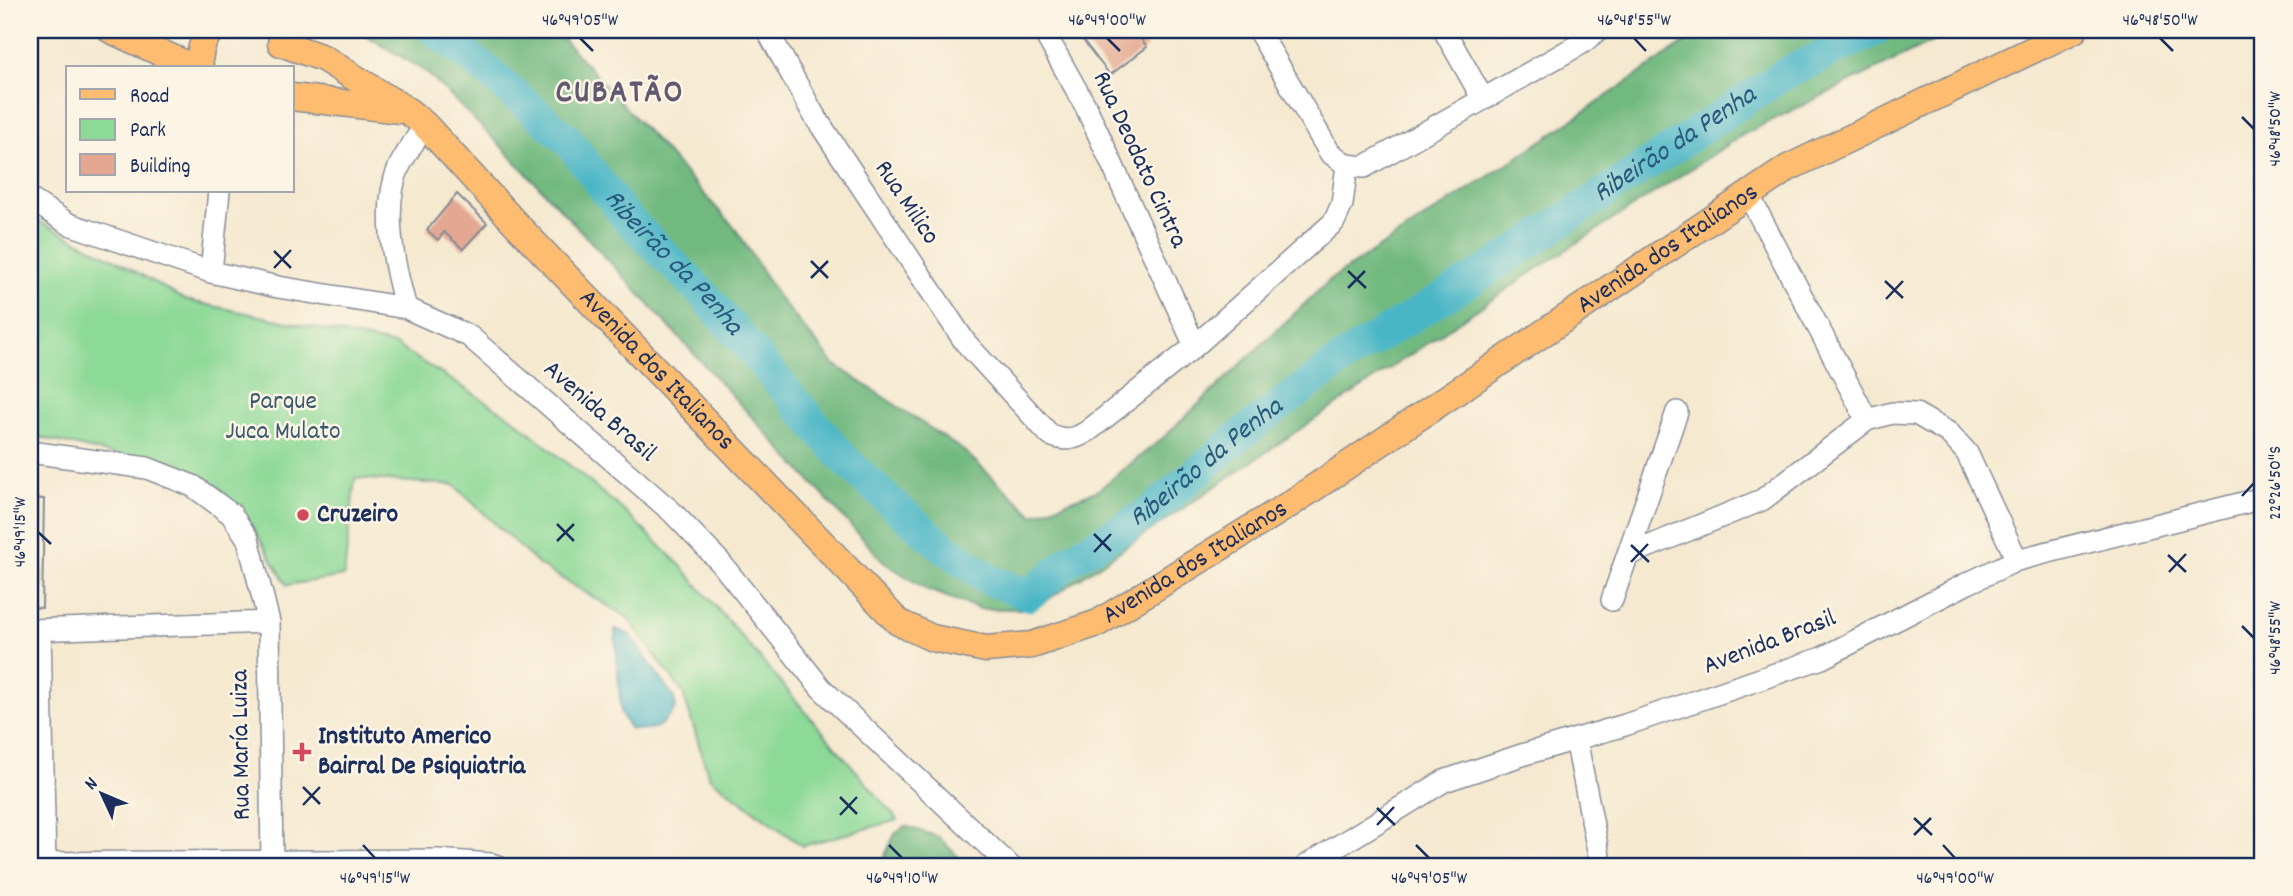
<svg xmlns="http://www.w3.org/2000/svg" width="2293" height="896" viewBox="0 0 2293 896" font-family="Dekko,sans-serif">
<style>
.green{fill:#8dd997;stroke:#54847a;stroke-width:2}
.forest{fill:#72b980;stroke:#46746f;stroke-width:2}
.water{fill:#4ab6c6;stroke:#327292;stroke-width:2}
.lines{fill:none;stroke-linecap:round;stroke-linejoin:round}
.river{stroke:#4ab6c6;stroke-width:32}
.building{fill:#e4a892}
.minor-casing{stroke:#888c97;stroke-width:24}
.major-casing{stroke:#888c97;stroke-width:29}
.minor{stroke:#fff;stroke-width:21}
.major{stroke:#febc70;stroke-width:26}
.ticks{fill:none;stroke:#1b2f5e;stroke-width:2.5}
.poi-dot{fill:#d1495b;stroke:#fcf5e5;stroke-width:2.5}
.labels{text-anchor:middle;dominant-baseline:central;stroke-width:5;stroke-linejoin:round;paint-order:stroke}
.street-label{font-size:26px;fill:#1b2f5e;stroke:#fcf5e5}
.park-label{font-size:26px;fill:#385a6c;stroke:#fcf5e5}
.poi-label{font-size:26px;font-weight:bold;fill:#1b2f5e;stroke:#fcf5e5;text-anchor:start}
.water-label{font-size:28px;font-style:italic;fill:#29587d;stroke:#fcf5e5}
.district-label{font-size:33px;font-weight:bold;letter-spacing:2px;fill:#615970;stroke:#fcf5e5}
.neatline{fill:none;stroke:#1b2f5e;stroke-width:2.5}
.ticks-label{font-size:18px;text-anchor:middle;fill:#1b2f5e}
</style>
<rect width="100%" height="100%" fill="#fcf5e5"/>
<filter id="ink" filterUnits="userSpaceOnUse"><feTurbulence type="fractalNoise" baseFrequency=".0143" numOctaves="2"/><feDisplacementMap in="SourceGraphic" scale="14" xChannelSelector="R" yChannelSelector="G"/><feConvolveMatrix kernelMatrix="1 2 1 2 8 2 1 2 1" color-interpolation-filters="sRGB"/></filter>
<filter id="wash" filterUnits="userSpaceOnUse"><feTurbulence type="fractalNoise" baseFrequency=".00686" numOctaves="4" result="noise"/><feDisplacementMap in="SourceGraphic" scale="28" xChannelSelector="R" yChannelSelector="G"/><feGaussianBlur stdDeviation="1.57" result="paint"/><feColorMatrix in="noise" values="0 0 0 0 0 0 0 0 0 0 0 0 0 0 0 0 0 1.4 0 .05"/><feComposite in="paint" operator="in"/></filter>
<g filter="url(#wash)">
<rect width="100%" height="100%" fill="#f5e9d0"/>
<path class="green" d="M30 217 114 259 185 300 395 345 514 419 623 510 681 566 898 820 802 846 709 777 683 693 627 617 539 565 454 485 355 478 344 576 287 585 253 528 218 486 154 464 30 435Z"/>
<path class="forest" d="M357 30H555L735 228 779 298 834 364 964 451 1033 515 1098 490 1164 437 1331 279 1518 157 1702 31 1956 30 1746 133 1540 267 1034 609H980L928 590 885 563 623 276 500 145 426 72Z
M905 826 939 837 967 866H880L895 834Z"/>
<path class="water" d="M615 629 629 634 673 696 676 707C662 728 655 731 630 729L621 713Z"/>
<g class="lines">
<path class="river" id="s1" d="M433 30 475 61 567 139 624 215 704 295 845 460 898 509 946 549 990 580 1029 595 1073 558 1150 512 1242 434 1341 360 1491 268 1783 75 1876 30"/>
</g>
<g id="blocks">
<path class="building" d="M1075 30H1134L1147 47 1110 75Z
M457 194 487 223 463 249 444 232 438 240 427 230Z
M30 498 44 499 42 608 30 607Z"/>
</g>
</g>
<g filter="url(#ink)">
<use href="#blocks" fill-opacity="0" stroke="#888c97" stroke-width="2"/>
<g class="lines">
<defs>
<path id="minor" d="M767 30 814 115 965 342 1050 435C1065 441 1074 440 1088 431L1195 346 1334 222 1342 204 1347 165
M1043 30 1086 107 1195 346
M1258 30 1330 153 1347 165 1364 167 1582 43 1598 30
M1444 30 1483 99
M1748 194 1867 420
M30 199 69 224 211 272 278 287 406 308 469 336 672 512 720 562 821 688 1010 866
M211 272 219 191
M406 308C394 267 381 208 399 167 406 153 416 139 425 125
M30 452 147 468 193 486 231 514 248 539 269 622 272 866
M1628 555 1762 500 1867 420 1892 413 1916 414 1949 433 1967 453 2017 560
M1612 600 1677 412
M30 630 269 622
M40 630 45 866
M1576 739 1601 866
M30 863 437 860 491 864 497 866
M1306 866 1444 781 1525 754 1625 725 1822 658 1966 584 2017 560 2263 498"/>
<g id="major">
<path d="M111 30 194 68"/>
<path id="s2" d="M281 43 323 58 408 111 425 125 515 223 898 622 932 638 986 649 1032 645 1098 623 1290 504 1788 168 2074 30"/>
<path d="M200 68C198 53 202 42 211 30"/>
<path d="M292 97 400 110"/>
</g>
</defs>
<use href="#minor" class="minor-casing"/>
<use href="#major" class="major-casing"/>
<use href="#minor" class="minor"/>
<use href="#major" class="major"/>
</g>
</g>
<path class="ticks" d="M580 38 593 51M1107 38 1120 51M1634 38 1646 51M2160 38 2173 51M2242 117 2254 129M274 251 291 268M811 261 828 278M274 268 291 250M1348 271 1366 288M811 278 828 261M1885 281 1903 298M1348 288 1365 271M1886 299 1903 281M2242 496 2254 483M557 524 574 541M38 532 51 544M1094 534 1111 551M557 541 574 524M1631 545 1649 562M1094 552 1111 534M2168 555 2186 572M1631 562 1648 544M2169 572 2186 554M2242 626 2254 638M303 787 320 804M840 797 857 814M303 805 320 787M1377 808 1395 825M840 815 857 797M1914 818 1932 835M1377 825 1394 807M1914 835 1931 818M363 845 375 858M889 845 902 858M1416 845 1429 858M1943 845 1955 858"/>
<g class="poi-dot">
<circle cx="303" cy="515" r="7"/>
<path d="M298.5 741.5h7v7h7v7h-7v7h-7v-7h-7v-7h7z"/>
</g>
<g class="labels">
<g class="street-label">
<text transform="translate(1139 160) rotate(65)">Rua Deodato Cintra</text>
<text transform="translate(906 203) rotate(56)">Rua Milico</text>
<text stroke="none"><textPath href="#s2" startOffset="1743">Avenida dos Italianos</textPath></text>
<text stroke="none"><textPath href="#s2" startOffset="504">Avenida dos Italianos</textPath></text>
<text transform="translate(599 412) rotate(41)">Avenida Brasil</text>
<text stroke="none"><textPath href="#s2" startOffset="1176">Avenida dos Italianos</textPath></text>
<text transform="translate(1770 643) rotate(-21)">Avenida Brasil</text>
<text transform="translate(242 745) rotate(-91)">Rua María Luiza</text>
</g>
<g class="park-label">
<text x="283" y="402">Parque<tspan x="283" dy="30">Juca Mulato</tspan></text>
</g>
<g class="poi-label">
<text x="317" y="515">Cruzeiro</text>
<text x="318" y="737">Instituto Americo<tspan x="318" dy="30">Bairral De Psiquiatria</tspan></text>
</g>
<g class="water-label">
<text stroke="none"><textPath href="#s1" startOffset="1617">Ribeirão da Penha</textPath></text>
<text stroke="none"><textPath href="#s1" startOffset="336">Ribeirão da Penha</textPath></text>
<text stroke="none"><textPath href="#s1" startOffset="1050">Ribeirão da Penha</textPath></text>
</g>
<g class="district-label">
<text x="620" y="94">CUBATÃO</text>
</g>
</g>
<rect width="2293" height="896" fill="none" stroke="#fcf5e5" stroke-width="77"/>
<rect x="66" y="66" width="228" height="126" fill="#fcf5e5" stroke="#a2a6af" stroke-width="2"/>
<rect x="80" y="89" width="35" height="10" fill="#febc70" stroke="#a2a6af" stroke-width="2"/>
<text x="130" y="102" font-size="21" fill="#1b2f5e">Road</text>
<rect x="80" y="119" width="35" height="21" fill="#8dd997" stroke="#a2a6af" stroke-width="2"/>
<text x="130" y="136" font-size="21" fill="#1b2f5e">Park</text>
<rect x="80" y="154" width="35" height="21" fill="#e4a892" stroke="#a2a6af" stroke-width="2"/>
<text x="130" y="172" font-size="21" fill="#1b2f5e">Building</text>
<g transform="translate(102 794) rotate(314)" stroke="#fcf5e5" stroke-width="5" paint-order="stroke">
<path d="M0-5L12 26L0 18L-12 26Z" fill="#1b2f5e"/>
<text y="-10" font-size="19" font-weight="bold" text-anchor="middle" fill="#1b2f5e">N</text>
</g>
<rect x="38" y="38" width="2216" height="820" class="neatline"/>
<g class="ticks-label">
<text x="580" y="25">46°49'05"W</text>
<text x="1107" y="25">46°49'00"W</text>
<text x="1634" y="25">46°48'55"W</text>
<text x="2160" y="25">46°48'50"W</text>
<text transform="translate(2274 129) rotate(-90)" y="6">46°48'50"W</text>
<text transform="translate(2274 483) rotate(-90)" y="6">22°26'50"S</text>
<text transform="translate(19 532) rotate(-90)" y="6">46°49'15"W</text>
<text transform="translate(2274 638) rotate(-90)" y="6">46°48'55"W</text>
<text x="375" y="883">46°49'15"W</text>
<text x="902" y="883">46°49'10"W</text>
<text x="1429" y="883">46°49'05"W</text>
<text x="1955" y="883">46°49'00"W</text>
</g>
</svg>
